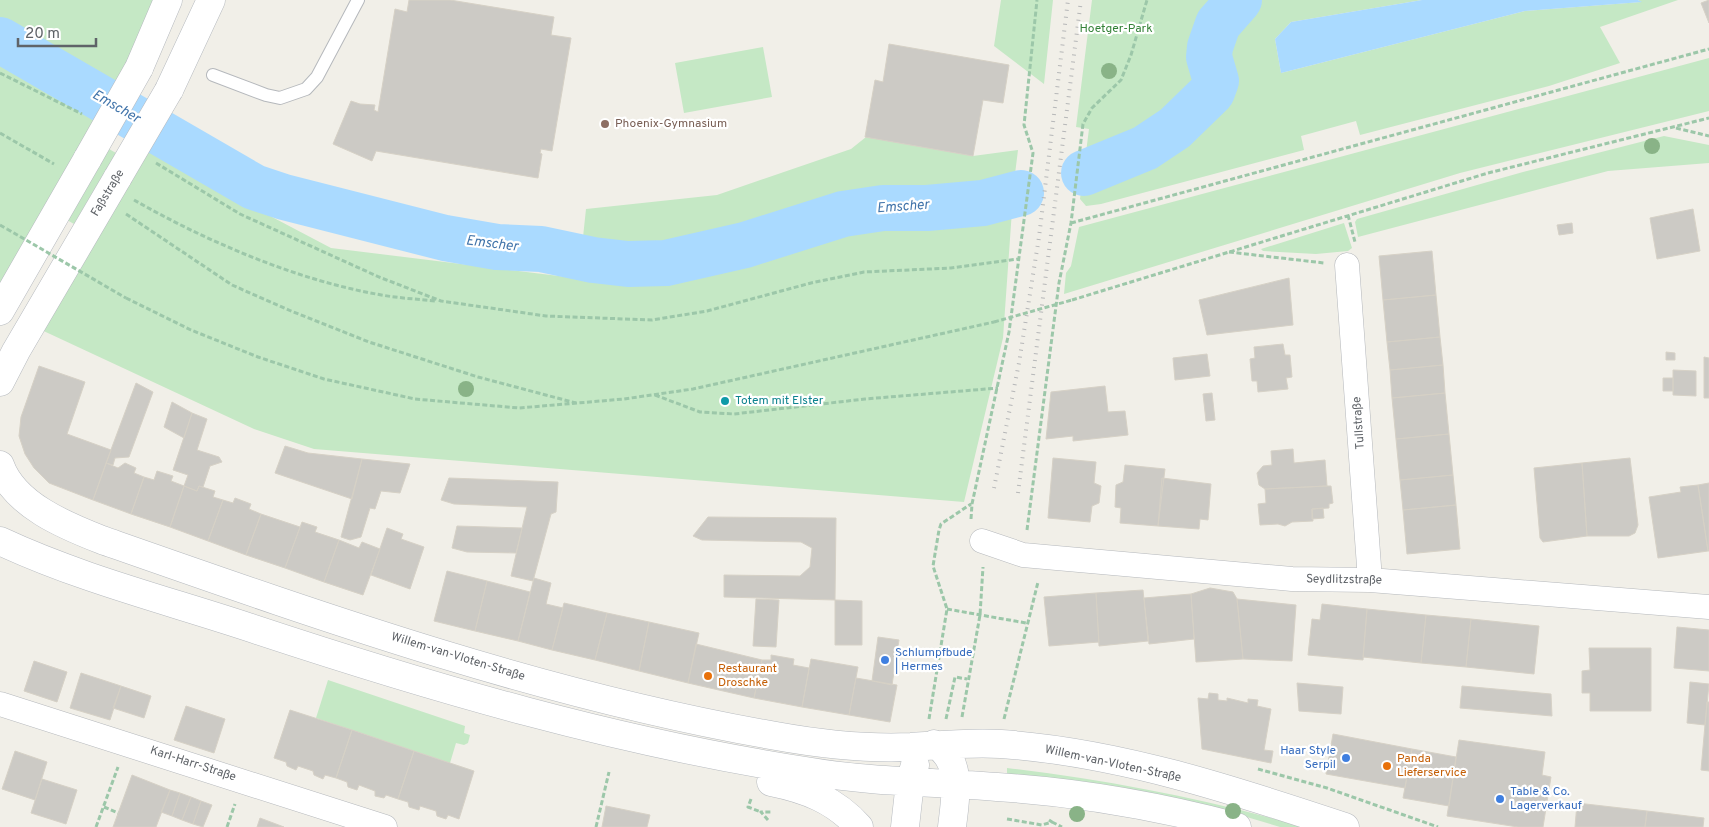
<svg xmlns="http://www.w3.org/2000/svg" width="1709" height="827" viewBox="0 0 1709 827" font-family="Overpass,sans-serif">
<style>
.green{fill:#c5e8c5}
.water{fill:#aadaff}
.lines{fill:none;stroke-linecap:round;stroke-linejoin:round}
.river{stroke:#aadaff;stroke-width:46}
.building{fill:#cccac5;stroke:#d6d1c6}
.service-casing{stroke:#b5b8bc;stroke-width:14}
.minor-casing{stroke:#b5b8bc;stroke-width:25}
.secondary-casing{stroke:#b6babf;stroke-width:29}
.path{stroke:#9cc7a9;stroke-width:3;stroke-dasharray:5 2.5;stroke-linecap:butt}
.service{stroke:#fff;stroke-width:12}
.minor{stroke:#fff;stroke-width:24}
.secondary{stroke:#fff;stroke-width:28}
.rail{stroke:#b6b7b8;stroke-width:4;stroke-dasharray:1 6;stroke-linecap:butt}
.secondary-bridge-casing{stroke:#b6babf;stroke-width:29;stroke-linecap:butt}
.path-bridge{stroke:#9cc7a9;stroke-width:3;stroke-dasharray:5 2.5;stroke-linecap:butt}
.secondary-bridge{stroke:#fff;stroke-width:28}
.tree{fill:#89b387}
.education-dot{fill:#8d6e63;stroke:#fff;stroke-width:2}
.culture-dot{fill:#0f9aa8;stroke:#fff;stroke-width:2}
.shop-dot{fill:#3f7fe0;stroke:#fff;stroke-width:2}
.food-dot{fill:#e8710a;stroke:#fff;stroke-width:2}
.labels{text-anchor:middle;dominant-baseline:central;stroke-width:4.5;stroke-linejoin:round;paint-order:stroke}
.park-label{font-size:12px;fill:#348238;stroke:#fff}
.education-label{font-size:12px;fill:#785e54;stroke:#fff;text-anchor:start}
.street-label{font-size:12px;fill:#5f6368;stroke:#fff}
.culture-label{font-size:12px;fill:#0d838f;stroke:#fff;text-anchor:start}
.shop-label{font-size:12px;fill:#366cbe;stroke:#fff;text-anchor:start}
.food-label{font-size:12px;fill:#c56008;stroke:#fff;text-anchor:start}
.water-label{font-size:14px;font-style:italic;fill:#4174aa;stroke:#fff}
</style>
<rect width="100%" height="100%" fill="#f1efe8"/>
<path class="green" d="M0 0H153L127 65 0 288Z
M1001 0H1053L1044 84 994 46Z
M1092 0H1422L1291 22 1275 39 1281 73 1525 11 1641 2 1638 0H1678L1600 27 1620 63 1549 86 1360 135 1356 121 1301 136 1304 150 1101 204 1086 206 1080 199 1089 129 1076 127Z
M763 47 772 97 684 113 675 63Z
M1709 58V111L1460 173 1064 294 1066 273 1071 266 1079 227Z
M1664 136 1709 145V163L1608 171 1358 237 1355 222 1357 219 1523 172Z
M866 137 973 156 1018 150 1014 182 1003 338 964 502 314 449 254 429 35 327 145 150 331 248 567 277 579 275 586 209 717 195 851 149Z
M109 149 116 153 74 224 67 220Z
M1344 223 1352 248 1348 251 1316 254 1263 251 1261 249Z
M328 680 465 726 464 733 470 735 468 743 464 745 456 743 450 763 316 718Z
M1007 768C1108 780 1206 799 1304 827H1280L1240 815 1007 778Z"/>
<path class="water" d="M1422 0H1638L1642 2 1525 11 1281 73 1275 39 1291 22Z"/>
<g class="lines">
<path class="river" d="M0 40 254 187 284 197 445 238 497 247 541 249 593 260 628 264 666 263 745 245 843 214 883 208H927L983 203 1021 193
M1084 173 1145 148 1175 128 1212 92 1216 81 1209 57 1210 47 1218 24 1239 0"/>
</g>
<path class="building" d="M409 0H450L554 17 551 35 571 38 552 151 541 149 540 153 542 154 538 178 376 151 372 161 333 144 351 101 360 104 375 105 374 110 378 112 395 9 407 12Z
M1709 0V23L1701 3Z
M889 44 1009 65 1003 103 983 100 973 156 865 137 875 80 883 82Z
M1693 209 1700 251 1657 259 1650 218Z
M1572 223 1573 233 1559 235 1557 225Z
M1432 251 1436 295 1383 300 1379 256Z
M1289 278 1293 325 1207 335 1199 300Z
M1436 295 1440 337 1387 342 1383 300Z
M1440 337 1443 365 1390 370 1387 342Z
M1283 344 1285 355H1290L1292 377 1286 378 1288 389 1258 392 1257 381H1252L1250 359 1255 358 1254 347Z
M1666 352 1675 353V360H1666Z
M1207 354 1210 376 1175 380 1173 358Z
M1704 357 1709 358V398H1704Z
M1443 365 1445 393 1392 398 1390 370Z
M39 366 85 382 67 434 111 450 93 500 49 483 34 468 25 454 19 436 21 417Z
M1673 370 1696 371V396L1673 395Z
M1663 378H1673V391H1663Z
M136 383 153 392 129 457 115 458 113 465 106 463Z
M1105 386 1108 412 1125 411 1128 435 1073 441V436L1046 439 1051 392Z
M1212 393 1215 420 1206 421 1203 394Z
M1445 393 1449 434 1396 439 1392 398Z
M172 402 192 413 184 438 164 427Z
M192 413 207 419 197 450 219 457 222 462 210 466 203 487 199 486 197 491 184 486 188 475 173 470Z
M1449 434 1453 475 1400 480 1396 439Z
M285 446 308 453 362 459 352 499 275 473Z
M1293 449 1294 463 1325 460 1327 486 1265 489 1259 485 1257 473 1263 466 1272 465 1271 451Z
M1053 458 1096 462 1094 483 1101 486 1099 503 1092 506 1090 522 1048 518Z
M1630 458 1638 525 1635 533 1629 536H1587L1582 463Z
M362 459 410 464 400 493 381 491 375 509 370 508 361 537 350 540 341 537Z
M106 463 118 468 125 463 136 468 134 473 144 477 131 514 93 500Z
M1582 463 1587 536 1543 542 1540 538 1534 468Z
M1125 465 1165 469 1158 526 1120 523 1121 508 1115 507 1116 485 1123 482Z
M157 471 173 476 171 481 184 486 170 527 131 514 144 477 154 480Z
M1453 475 1456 505 1403 510 1400 480Z
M449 478 558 482 556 512 551 514 533 581 511 576 527 507 454 504 441 500Z
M1162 478 1211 484 1208 520 1200 519 1199 529 1158 526Z
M1709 483V551H1708L1698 485Z
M1698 485 1708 551 1658 558 1649 497 1681 492 1680 487Z
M184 486 197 491 199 486 215 491 213 497 223 500 208 541 170 527Z
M1327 486H1331L1333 503 1329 504V508L1312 509 1313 521 1292 522 1285 526 1278 524 1260 525 1258 504 1266 503 1265 489Z
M235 498 251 504 249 509 261 514 246 555 208 541 223 500 233 503Z
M1456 505 1460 549 1407 554 1403 510Z
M1323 508 1324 518 1312 519V509Z
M261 514 300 527 285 568 246 555Z
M708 517 836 518 835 600 724 597V575L800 576 810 567 812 548 801 542 702 540 693 536Z
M302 522 317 527 315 532 339 540 324 582 285 568Z
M457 526 522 528 516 553 467 552 452 548Z
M387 528 403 534 401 539 424 547 410 589 371 575Z
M339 540 359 548 362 542 380 549 363 595 324 582Z
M447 571 487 581 475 631 434 621Z
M534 578 551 583 546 604 563 608 552 650 518 641Z
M487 581 530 592 518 641 475 631Z
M1210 588 1233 592 1237 599 1243 659 1196 662 1191 594Z
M1143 590 1148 641 1099 646 1096 593Z
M1096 593 1099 642 1049 646 1044 597Z
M1191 594 1194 639 1149 644 1144 598Z
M756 599 779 600 776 647 753 646Z
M1237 599 1296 605 1292 661 1243 659Z
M835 600 862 601V645H835Z
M564 603 607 613 595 660 552 650Z
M1322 604 1367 609 1363 660 1308 655 1312 619 1320 620Z
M1367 609 1426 615 1421 663 1363 657Z
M607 613 649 622 639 671 595 660Z
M1426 615 1471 619 1466 667 1421 663Z
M1471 619 1539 626 1534 674 1466 667Z
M649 622 699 633 688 683 639 671Z
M1677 627 1709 630V671L1674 668Z
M878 637 899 640 892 685 872 681Z
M696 644 762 660 754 698 688 683Z
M1589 648H1651V711H1590V693H1582V671L1590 670Z
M771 655 794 659 793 665 809 668 802 707 754 698 762 660H771Z
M811 659 858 667 849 715 802 707Z
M34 661 67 672 57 702 24 691Z
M81 673 121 686 110 720 70 708Z
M856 678 897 685 890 722 849 715Z
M1690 682 1709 684 1705 725 1687 723Z
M1297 683 1343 687 1341 714 1299 711Z
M121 686 151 696 144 718 113 708Z
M1462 686 1551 694 1552 716 1460 708Z
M1209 693 1218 694V700L1227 701V698L1248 703V699L1258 700 1257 706 1271 709 1264 750 1273 751 1271 763 1202 749 1198 698 1208 699Z
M1707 702H1709V771L1701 770Z
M186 706 225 719 214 753 174 740Z
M290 710 352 730 336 778 325 775 323 779 314 775 313 771 298 766 296 770 287 766 286 762 274 758Z
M352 730 414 751 398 799 386 795 384 798 375 796V791L359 785 357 790 348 787 347 782 336 778Z
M1333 734 1412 749 1405 788 1326 774Z
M1459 740 1545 752 1542 775 1551 777 1543 827H1518L1447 816Z
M1412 749 1456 757 1449 806 1403 798Z
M15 751 47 762 35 800 2 789Z
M414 751 474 771 459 819 448 815 446 819 437 816 436 811 420 806 419 810 409 807 408 802 398 799Z
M132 775 170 790 156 827H113Z
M42 779 77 790 66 824 31 813Z
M170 790 180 793 172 816 161 812Z
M180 793 191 797 182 820 172 816Z
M191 797 201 801 193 824 182 820Z
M201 801 212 805 203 827 193 824Z
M1577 803 1647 811 1645 827H1575Z
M606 806 650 815 647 827H602Z
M1647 811 1704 818 1703 827H1645Z
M260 818 284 827H257Z"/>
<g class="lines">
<defs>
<path id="service" d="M213 75 266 95 280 98 306 89 317 77 358 0"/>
<path id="minor" d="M1347 265 1370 580
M982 541 1023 555 1292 579 1370 580 1709 607
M0 704 385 827"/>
<path id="secondary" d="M139 68 168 0
M169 90 211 0
M0 311 88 158
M0 382 16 351 118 177
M0 465C14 505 66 526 102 540 322 617 545 696 776 736 820 744 866 749 911 747 941 745 971 742 1001 744 1118 752 1234 790 1345 827
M0 541C79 578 166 600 248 627 432 688 620 743 812 772 873 782 935 782 997 787 1078 792 1158 806 1237 827
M934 744C964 759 955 800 952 827
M771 782C806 789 835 800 859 827
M905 827 910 782 915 765"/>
</defs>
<use href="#service" class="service-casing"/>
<use href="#minor" class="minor-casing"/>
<use href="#secondary" class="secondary-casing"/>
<path class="path" d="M0 73 82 114
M1676 128 1709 136
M0 133 54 164
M156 163 240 214 379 277 441 301 546 316 652 320 707 311 811 283 864 272 951 268 1018 259
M134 200C206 241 294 279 376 294 396 298 416 299 436 301
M126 214 232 285 291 311 369 342 478 377 576 403
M1348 215 1355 242
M1071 223 1709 49
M0 225 7 229
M1229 252 1324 263
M126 298 191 330 258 357 324 379 415 399 519 408 624 399 693 389 994 322
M1072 300 1488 173 1709 118
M655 395 700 412 734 414 865 399 998 388
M971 519 972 504 1009 332 1033 153 1024 125 1037 0
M1027 530 1059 283 1071 223 1083 124 1092 108 1121 80 1131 55 1147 0
M947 609 1026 623
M962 717 980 615 983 567
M929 719 947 609 933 566 939 530 941 524 971 504
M946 719 955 677 967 679
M1004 719 1038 582
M1258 769 1327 788 1438 827
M751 799 748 807 761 812
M104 807 118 813
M1007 819 1042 825 1052 822 1049 820
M768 820 761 812H772
M1052 822 1062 827
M96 827 118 767
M227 827 235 804
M596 827 609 772"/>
<use href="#service" class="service"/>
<use href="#minor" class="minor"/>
<use href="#secondary" class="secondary"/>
<path class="rail" d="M994 488 1019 363 1039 237 1068 0
M1018 493 1081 0"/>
<defs>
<path id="secondary-bridge" d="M88 158 139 68
M118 177 169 90"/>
</defs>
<use href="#secondary-bridge" class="secondary-bridge-casing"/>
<path class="path-bridge" d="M7 229 126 298
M994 322 1072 300"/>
<use href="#secondary-bridge" class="secondary-bridge"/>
</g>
<g class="tree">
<circle cx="1109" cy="71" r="8"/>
<circle cx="1652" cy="146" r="8"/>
<circle cx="466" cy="389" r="8"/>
<circle cx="1233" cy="811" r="8"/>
<circle cx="1077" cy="814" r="8"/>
</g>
<circle class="education-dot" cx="605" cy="124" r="5"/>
<circle class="culture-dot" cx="725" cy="401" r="5"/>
<g class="shop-dot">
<circle cx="885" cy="660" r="5"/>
<circle cx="1346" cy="758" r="5"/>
<circle cx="1500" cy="799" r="5"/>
</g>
<g class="food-dot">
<circle cx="708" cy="676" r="5"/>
<circle cx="1387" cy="766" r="5"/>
</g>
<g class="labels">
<g class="park-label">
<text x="1116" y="29">Hoetger-Park</text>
</g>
<g class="education-label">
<text x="615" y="124">Phoenix-Gymnasium</text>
</g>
<g class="street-label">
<text transform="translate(108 193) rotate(-59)">Faßstraße</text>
<text transform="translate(1359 423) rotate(-94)">Tullstraße</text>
<text transform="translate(1344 580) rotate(1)">Seydlitzstraße</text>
<text transform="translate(458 657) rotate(17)">Willem-van-Vloten-Straße</text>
<text transform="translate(193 764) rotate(18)">Karl-Harr-Straße</text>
<text transform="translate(1113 764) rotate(12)">Willem-van-Vloten-Straße</text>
</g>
<g class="culture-label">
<text x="735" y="401">Totem mit Elster</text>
</g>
<g class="shop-label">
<text x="895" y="653">Schlumpfbude<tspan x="895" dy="14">| Hermes</tspan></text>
<text x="1336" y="751" text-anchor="end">Haar Style<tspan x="1336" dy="14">Serpil</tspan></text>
<text x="1510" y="792">Table &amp; Co.<tspan x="1510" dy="14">Lagerverkauf</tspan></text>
</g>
<g class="food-label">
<text x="718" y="669">Restaurant<tspan x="718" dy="14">Droschke</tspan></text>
<text x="1397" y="759">Panda<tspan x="1397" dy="14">Lieferservice</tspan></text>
</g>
<g class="water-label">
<text transform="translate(116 107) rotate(30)">Emscher</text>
<text transform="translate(903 207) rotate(-4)">Emscher</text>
<text transform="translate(492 244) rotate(7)">Emscher</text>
</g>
</g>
<path d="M18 38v8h78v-8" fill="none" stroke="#5f6368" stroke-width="2.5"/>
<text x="25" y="38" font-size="15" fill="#5f6368" stroke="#ffffff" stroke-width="4" paint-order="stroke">20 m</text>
</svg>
